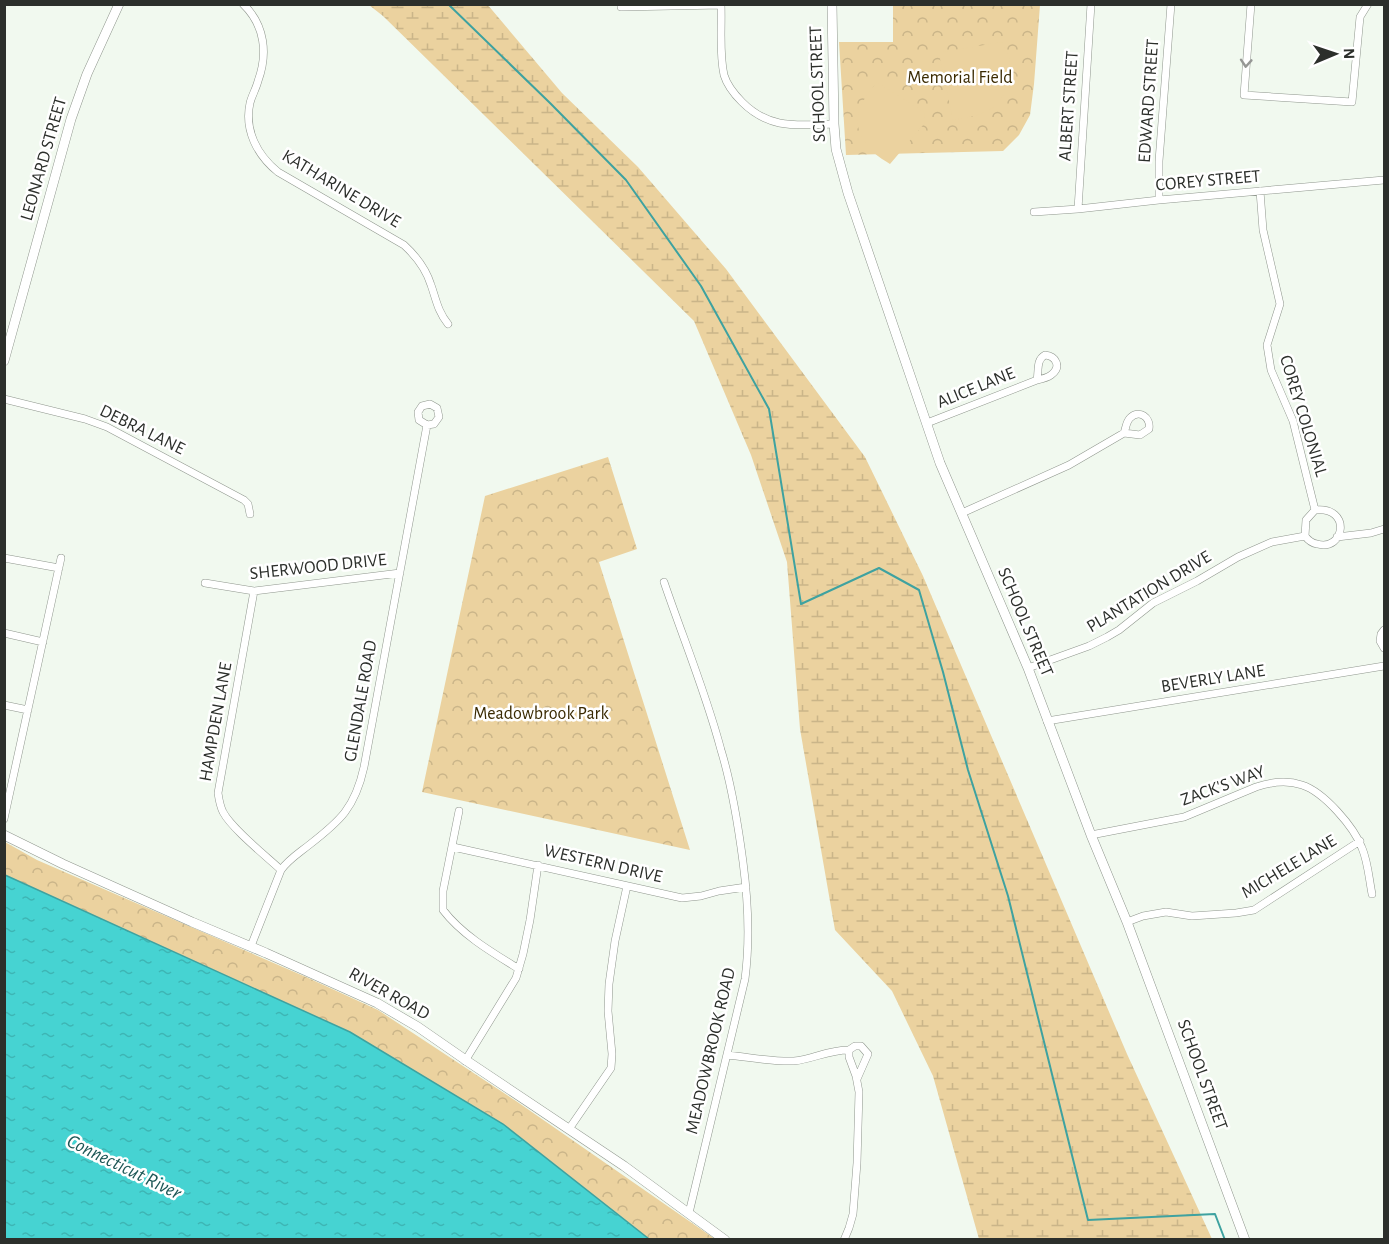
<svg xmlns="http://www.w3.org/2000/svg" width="1389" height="1244" viewBox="0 0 1389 1244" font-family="'Alegreya Sans',sans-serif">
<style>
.wetland{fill:url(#wetland-marsh)}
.park{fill:url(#park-crowns)}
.pitch{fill:#ebd29f}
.water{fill:url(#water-ripples);stroke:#3ea2a0;stroke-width:1.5}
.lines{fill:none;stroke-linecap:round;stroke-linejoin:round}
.stream{stroke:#3ea2a0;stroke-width:2}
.minor-casing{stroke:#8f968d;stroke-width:8}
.tertiary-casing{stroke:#8f968d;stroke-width:10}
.minor{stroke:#fff;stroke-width:7}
.tertiary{stroke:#fff;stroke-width:9}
.oneway{stroke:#969795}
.labels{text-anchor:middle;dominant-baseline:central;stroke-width:5;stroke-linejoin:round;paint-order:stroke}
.park-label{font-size:18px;fill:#3a2a02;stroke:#fff}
.street-label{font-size:18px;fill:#2c2f2b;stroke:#fff}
.water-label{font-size:20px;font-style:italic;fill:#1d5756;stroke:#fff}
</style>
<defs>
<pattern id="wetland-marsh" width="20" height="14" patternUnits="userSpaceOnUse" patternTransform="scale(1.5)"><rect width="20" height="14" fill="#ebd29f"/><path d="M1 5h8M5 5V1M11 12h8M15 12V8" fill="none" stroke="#cab589"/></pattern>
<pattern id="park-crowns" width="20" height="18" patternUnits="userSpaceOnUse" patternTransform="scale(1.5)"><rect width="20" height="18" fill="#ebd29f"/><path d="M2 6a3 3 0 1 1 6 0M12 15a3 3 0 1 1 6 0" fill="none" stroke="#cab589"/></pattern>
<pattern id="water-ripples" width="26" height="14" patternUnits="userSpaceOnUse" patternTransform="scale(1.5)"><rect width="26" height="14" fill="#46d3d2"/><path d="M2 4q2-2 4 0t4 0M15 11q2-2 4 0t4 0" fill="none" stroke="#3db5b4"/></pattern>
</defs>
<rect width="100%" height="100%" fill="#f1f9ef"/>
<path class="wetland" d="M487 4 562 93 638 167 726 269 865 457 923 576 1127 1054 1212 1239H979L933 1076 892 991 835 930 800 729 787 562 751 455 694 321 383 16 369 5Z"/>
<path class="park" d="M893 5H1040L1034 84 1030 115 1019 135 1003 151 846 155 839 42H893Z
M608 457 637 549 599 562 690 850 422 792 485 496Z
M5 842 37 860 306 977 378 1010 516 1101 715 1239H649L503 1124 350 1032 5 875Z"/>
<path class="pitch" d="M1002 42 1010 59 1009 87 995 107 975 116 953 120 940 59 943 52Z
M877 82 925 113 924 124 890 164C885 161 879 157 874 153 870 150 868 146 865 142 849 119 862 100 877 82Z"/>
<path class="water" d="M5 875 350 1032 503 1124 649 1239H5Z"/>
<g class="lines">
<path class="stream" d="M448 4 550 103 626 180 701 286 769 409 801 604 879 568 919 590 943 672 968 770 1008 896 1088 1220 1215 1214 1225 1240"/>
<defs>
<path id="minor" d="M243 4C265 25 268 54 258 81 256 89 252 95 250 103 244 130 257 155 278 172L404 245C416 256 426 269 431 285 436 299 438 312 448 324
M621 4V7L721 5
M721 4C722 27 719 53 724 75 727 85 734 94 742 102 770 130 797 125 834 124
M1251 4 1244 95 1352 102 1360 17 1368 4
M1260 191 1263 230 1280 304 1267 345 1271 370 1293 421 1315 510
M1159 200V161L1171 4
M1078 209 1091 4
M1034 212 1078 209 1159 200 1384 180
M4 399 85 419 107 427 244 500 248 504 250 514
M927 423 1037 380C1039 370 1036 360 1045 355 1056 356 1062 367 1051 375 1047 378 1042 379 1037 380
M1315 510C1352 506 1345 552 1317 544 1311 543 1308 540 1305 536L1306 520Z
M962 513 1069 465 1124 433 1140 435 1149 429C1151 417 1139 409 1130 418 1126 422 1126 428 1124 433
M1337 537 1371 533 1384 529
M4 558 59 568
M664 582C683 638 706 693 721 750 732 786 738 824 743 862 748 900 750 941 745 979L689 1213
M205 583 254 591 400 573
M254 591 218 793C219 800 220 806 223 812 232 829 266 856 281 870
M1384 630 1381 634 1380 641 1384 648
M4 633 43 642
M1028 668 1089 646 1107 637 1119 630 1153 603 1197 581 1238 557 1272 542 1305 536
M4 705 28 710
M1047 721 1384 666
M459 811 443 891V910C462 935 493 953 519 969
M4 819 61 558
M1091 835 1184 817 1256 787C1271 782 1287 780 1302 785 1324 792 1354 827 1362 848 1368 862 1369 879 1372 894
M453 847 682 898 701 896 719 891 746 887
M1127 922 1143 916 1166 912 1192 916 1236 913 1254 910 1360 841
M251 946 281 870C288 860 299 853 309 845 340 821 355 808 364 767L427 425 434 424 439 417 437 408 430 404 422 406 418 412 419 420 427 425
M849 1050 855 1046H861L868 1054 857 1079
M727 1055C749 1057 772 1062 794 1061 813 1059 828 1050 849 1050V1057L856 1076 859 1092 857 1163 853 1214 849 1228 844 1240
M465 1061 516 978 523 954 530 920 538 865
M569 1129 611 1068 612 1054 608 1011 609 984 615 941 627 886"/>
<path id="tertiary" d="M832 4 834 124 836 149 848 193 940 463 1028 668 1091 835 1127 922 1245 1240
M4 361 71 119 87 74 119 4
M4 835 63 864 192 922 266 953 377 1003 418 1027 470 1063 624 1166 725 1240"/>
</defs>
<use href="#minor" class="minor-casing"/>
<use href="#tertiary" class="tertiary-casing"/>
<use href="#minor" class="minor"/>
<use href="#tertiary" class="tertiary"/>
</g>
<defs><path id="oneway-chevron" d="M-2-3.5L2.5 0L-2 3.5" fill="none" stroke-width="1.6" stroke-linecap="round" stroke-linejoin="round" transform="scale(1.5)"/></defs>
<use class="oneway" href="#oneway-chevron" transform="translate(1246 63) rotate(94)"/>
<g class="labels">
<g class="park-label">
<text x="960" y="78">Memorial Field</text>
<text x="541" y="714">Meadowbrook Park</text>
</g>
<g class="street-label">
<text transform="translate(818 84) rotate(-92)">SCHOOL STREET</text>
<text transform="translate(1149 101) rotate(-86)">EDWARD STREET</text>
<text transform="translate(1069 106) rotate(-86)">ALBERT STREET</text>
<text transform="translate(44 159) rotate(-74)">LEONARD STREET</text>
<text transform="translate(1208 181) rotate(-5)">COREY STREET</text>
<text transform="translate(341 189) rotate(31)">KATHARINE DRIVE</text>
<text transform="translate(976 388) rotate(-22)">ALICE LANE</text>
<text transform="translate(1303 416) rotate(73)">COREY COLONIAL</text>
<text transform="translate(142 430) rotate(26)">DEBRA LANE</text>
<text transform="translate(318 567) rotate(-6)">SHERWOOD DRIVE</text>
<text transform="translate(1149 592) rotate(-31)">PLANTATION DRIVE</text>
<text transform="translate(1025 622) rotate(67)">SCHOOL STREET</text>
<text transform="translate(1213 679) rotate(-9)">BEVERLY LANE</text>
<text transform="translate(361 701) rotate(-80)">GLENDALE ROAD</text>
<text transform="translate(216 722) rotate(-80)">HAMPDEN LANE</text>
<text transform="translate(1223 786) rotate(-20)">ZACK'S WAY</text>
<text transform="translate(603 864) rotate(13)">WESTERN DRIVE</text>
<text transform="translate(1289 867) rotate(-31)">MICHELE LANE</text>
<text transform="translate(389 994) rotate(29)">RIVER ROAD</text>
<text transform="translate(711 1051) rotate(-77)">MEADOWBROOK ROAD</text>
<text transform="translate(1202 1075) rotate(70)">SCHOOL STREET</text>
</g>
<g class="water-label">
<text transform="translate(124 1167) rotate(26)">Connecticut River</text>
</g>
</g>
<rect width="1389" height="1244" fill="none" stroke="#2c2f2b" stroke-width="12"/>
<g transform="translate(1335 54) rotate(88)" stroke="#ffffff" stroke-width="4.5" paint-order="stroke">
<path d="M0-4.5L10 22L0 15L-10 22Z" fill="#2c2f2b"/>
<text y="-9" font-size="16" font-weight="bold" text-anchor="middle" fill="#2c2f2b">N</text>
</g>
</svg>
